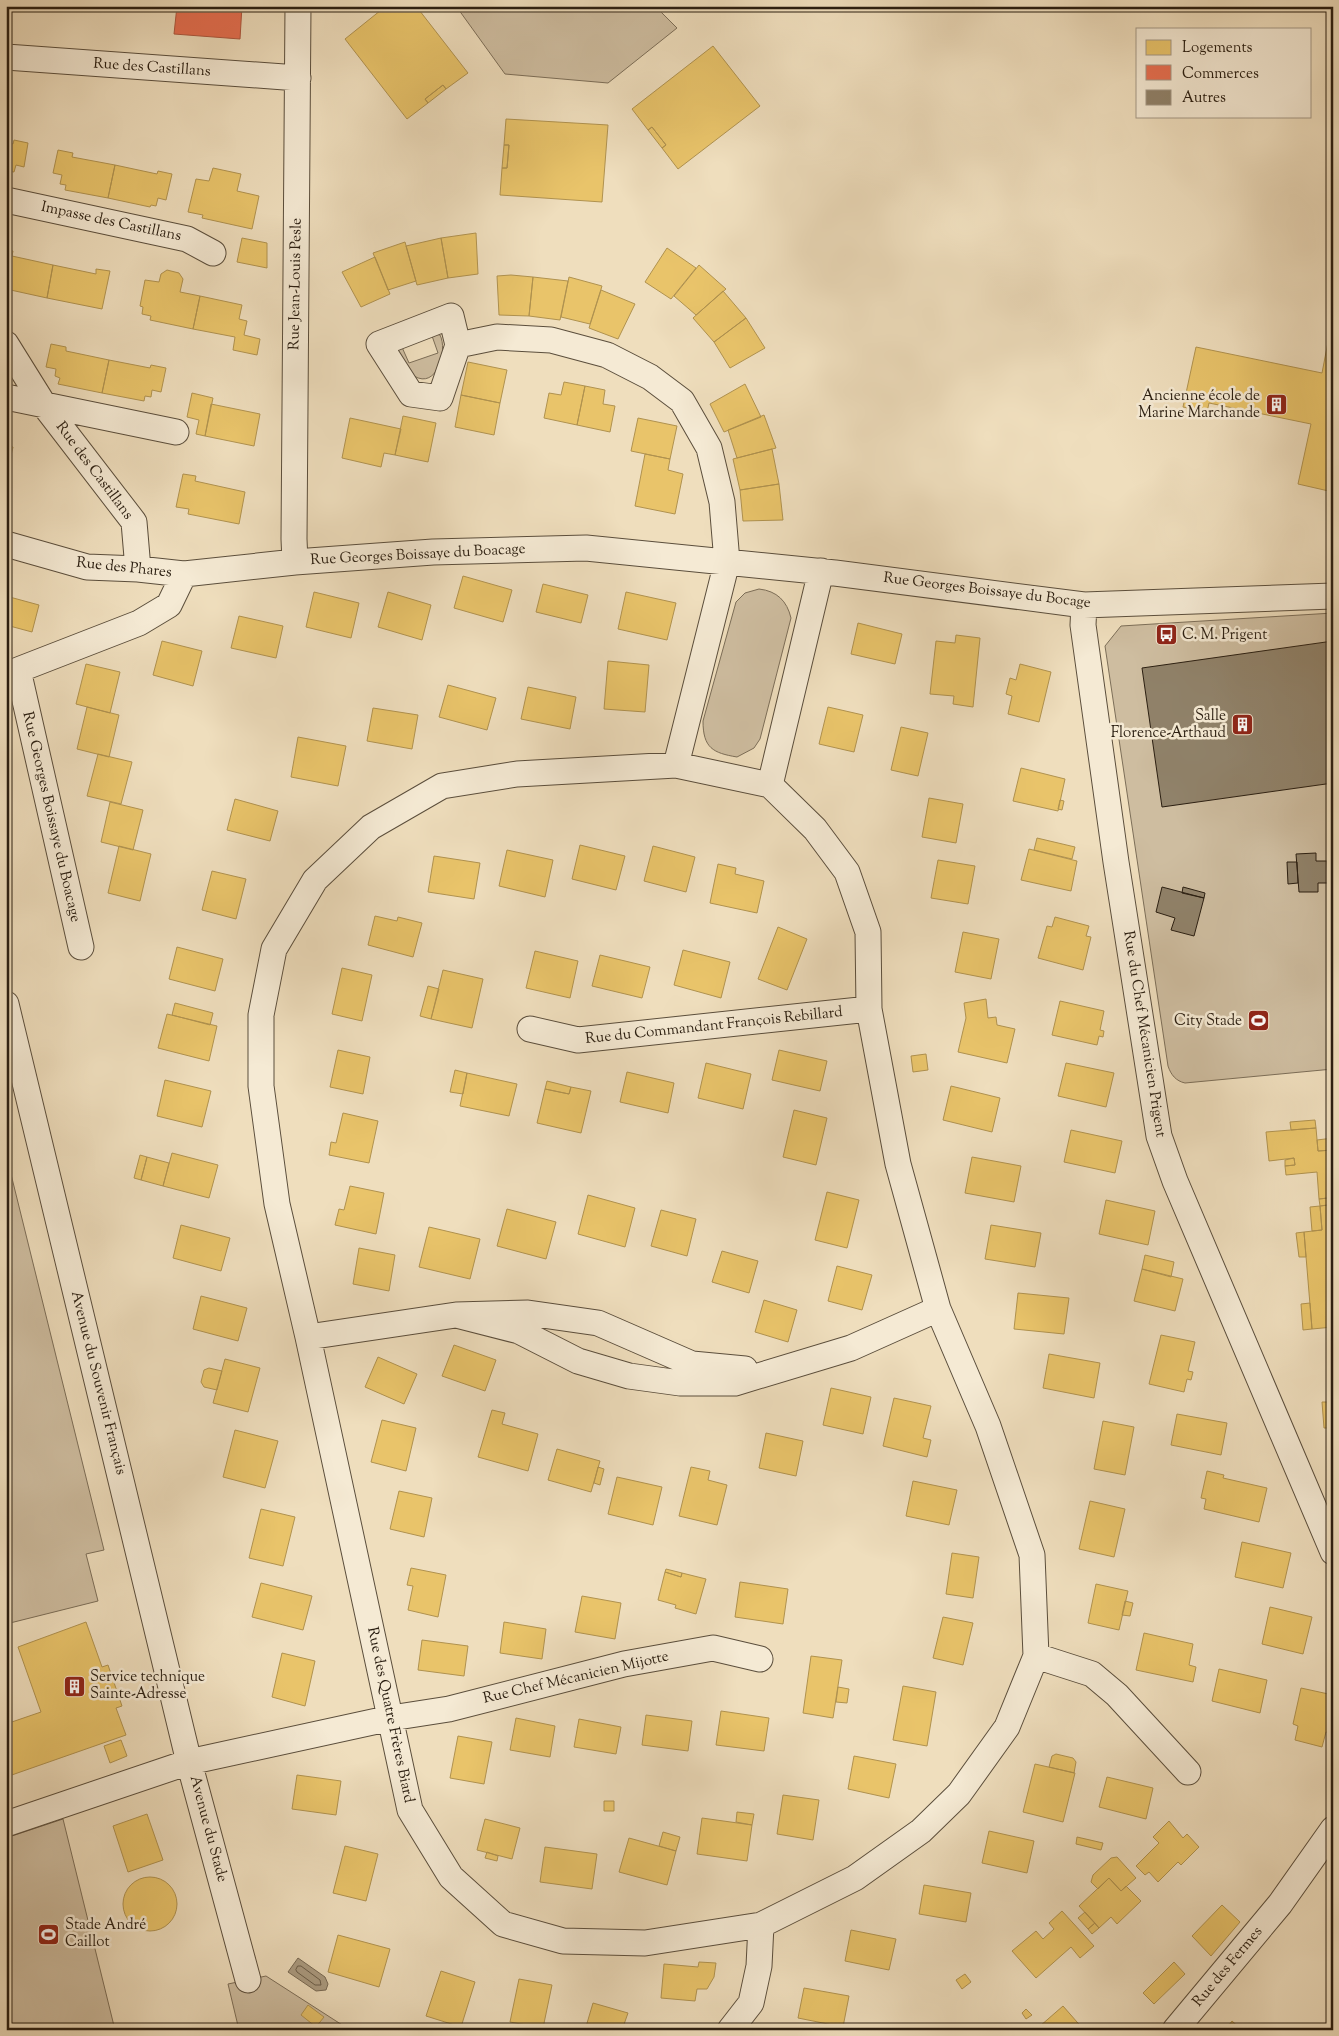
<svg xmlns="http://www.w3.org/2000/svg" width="1339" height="2036" viewBox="0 0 1339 2036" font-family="'Sorts Mill Goudy',serif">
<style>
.green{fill:#cebda0;stroke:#7c6e58}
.water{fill:#ac9d83;stroke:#786a55}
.homes{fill:#e9c46a;stroke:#b0924f}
.shops{fill:#e76f51;stroke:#ae573e}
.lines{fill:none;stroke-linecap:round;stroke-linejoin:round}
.shore{stroke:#6b5e4a;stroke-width:1}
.building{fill:#90826a;stroke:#2a1e11}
.minor-casing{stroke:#5b4e3c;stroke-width:27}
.minor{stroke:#f5ead4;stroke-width:25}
.labels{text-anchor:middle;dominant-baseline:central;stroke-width:5;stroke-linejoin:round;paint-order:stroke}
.street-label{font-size:15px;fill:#2a1e11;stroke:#f5ead4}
.poi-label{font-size:15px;fill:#2a1e11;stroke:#f5ead4;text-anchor:end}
</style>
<rect width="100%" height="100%" fill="#efdebd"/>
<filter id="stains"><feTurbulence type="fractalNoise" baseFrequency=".004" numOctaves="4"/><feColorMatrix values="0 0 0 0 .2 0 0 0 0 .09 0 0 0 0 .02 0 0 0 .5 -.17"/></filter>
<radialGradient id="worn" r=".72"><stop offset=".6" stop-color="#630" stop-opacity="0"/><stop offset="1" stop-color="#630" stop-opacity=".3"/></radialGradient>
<path class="green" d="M456 6H655L677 28 608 83 505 74Z
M431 333 440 335C448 350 437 390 414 376 407 372 401 358 396 351L401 345 409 363 438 353Z
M759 589C777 591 787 601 791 618L760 739 754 748 737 757C713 753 703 748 703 721L736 602 745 593Z
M1333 613V1069L1185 1083C1176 1081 1171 1075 1168 1066L1105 646 1121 626Z
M6 1154 104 1550 86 1554 98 1601 6 1624Z
M63 1819 115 2030H6V1838Z
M266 1976 350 2030H239L228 1984Z"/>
<path class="water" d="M298 1958 325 1977 328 1984 326 1990 316 1991 288 1972Z"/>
<path class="homes" d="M386 6H416L468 73 446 89 443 85 425 99 428 103 407 119 345 39Z
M713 46 760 106 678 169 662 148 666 145 652 127 648 130 632 109Z
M443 85 446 89 428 103 425 99Z
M506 119 608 125 602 202 500 195 502 168H507L509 145H504Z
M652 127 666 145 662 148 648 130Z
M14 140 28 143 24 167 16 165 14 172 8 171 7 177 6 142 13 144Z
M504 145H509L507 168H502Z
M58 150 73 153 72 157 115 165 108 198 65 190 66 185 60 184 62 175 53 173Z
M115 165 157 174 158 171 172 174 166 200 158 198 156 206 151 205 150 207 108 198Z
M213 168 241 174 237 191 259 196 252 229 202 218 203 215 188 212 196 179 209 181Z
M476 233 478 274 448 278 441 238Z
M242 238 267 243V268L237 262Z
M441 238 448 278 417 285 406 246Z
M405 242 416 281 388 290 373 253Z
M667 248 696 268 671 299 645 282Z
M6 250 13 251 12 256 53 265 47 298 6 289Z
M375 257 390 294 361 307 342 272Z
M53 265 96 274V269L110 271 102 309 47 298Z
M699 265 726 289 696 315 674 296Z
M167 270 179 273 183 279 180 292 200 296 193 329 150 320 151 316 142 314 143 307 140 306 145 280 159 282 161 274Z
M511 275 533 277 529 316 499 315 497 276Z
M533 277 568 281 560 320 529 316Z
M569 277 602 286 590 324 561 317Z
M601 290 635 304 618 339 589 328Z
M723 291 746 318 714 342 693 318Z
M200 296 242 305 239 319 247 321 244 335 260 339 257 355 233 350 235 337 193 329Z
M1333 316V492L1298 484 1311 424 1209 403 1207 412 1183 407 1196 347 1322 373Z
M746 318 765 348 730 368 714 342Z
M51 344 66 347V351L109 360 102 393 58 384 60 378 55 376 56 369 46 367Z
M109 360 150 368 151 365 166 368 161 392 152 390 151 397 145 396 144 401 102 393Z
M468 362 507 370 500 403 461 395Z
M564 382 585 386 577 425 544 418 549 393 561 395Z
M745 384 761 417 724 432 710 404Z
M585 386 605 390 603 404 615 406 610 432 577 425Z
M192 393 213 398 205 436 196 434 199 420 187 417Z
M461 395 500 403 494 435 455 427Z
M211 404 260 414 254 446 205 436Z
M764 415 776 448 737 458 728 430Z
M403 416 436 423 428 462 395 455Z
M350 418 401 429 395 455 384 453 381 467 342 458Z
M638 418 677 426 670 459 631 451Z
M6 445 13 447 6 477Z
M772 449 779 484 740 490 733 459Z
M645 454 670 459 668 470 683 474 675 514 635 506Z
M183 474 196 476 195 481 245 492 239 524 188 514 189 509 176 507Z
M779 484 783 520 743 521 740 490Z
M463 576 512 590 503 622 454 608Z
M543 584 588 595 581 623 536 612Z
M314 592 359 603 351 638 306 627Z
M388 592 431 605 422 640 378 627Z
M626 592 676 603 667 640 618 629Z
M6 596 39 605 32 632 6 625Z
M239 616 283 626 276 658 231 648Z
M858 623 902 634 895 664 851 654Z
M956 635 980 638 973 707 953 704 954 696 930 694 936 641 955 643Z
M162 641 202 651 193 686 153 675Z
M608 661 649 665 645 712 604 709Z
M86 664 120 672 110 713 76 704Z
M1020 664 1051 672 1039 722 1008 714 1012 696 1006 694 1010 678 1016 680Z
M448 685 496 698 487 730 439 717Z
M528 687 576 697 570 729 521 719Z
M87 707 119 715 109 757 77 749Z
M828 707 863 715 854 752 819 744Z
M373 708 418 715 412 749 367 741Z
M901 727 928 733 918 776 891 770Z
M298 737 346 746 338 786 291 777Z
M98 754 132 762 121 804 87 796Z
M1021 768 1065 779 1058 811 1013 801Z
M929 798 963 804 956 843 922 837Z
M235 799 278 811 270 841 227 830Z
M1060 800 1064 801 1062 810 1058 809Z
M110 802 143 810 133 850 101 842Z
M1037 838 1075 847 1072 859 1034 850Z
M580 845 625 856 616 890 572 879Z
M119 846 151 854 140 901 108 893Z
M653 846 695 857 686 892 644 881Z
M1029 849 1077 861 1071 891 1021 880Z
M507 850 553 860 545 897 499 886Z
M434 856 480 863 474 899 428 892Z
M938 860 975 866 968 904 931 898Z
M718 864 736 868 735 874 764 881 757 913 710 903Z
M212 871 246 879 236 919 202 910Z
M375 916 397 921 398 917 422 923 413 957 368 945Z
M1055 917 1089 926 1086 936 1091 937 1083 970 1038 958 1047 926 1052 927Z
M778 927 807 939 787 990 758 979Z
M963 932 999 939 991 979 955 972Z
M177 947 223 959 215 991 169 979Z
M683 950 730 962 721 998 674 985Z
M535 951 578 961 570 998 526 988Z
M600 955 650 967 642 998 592 986Z
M342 968 372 975 362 1021 332 1014Z
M443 970 483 979 472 1028 431 1019Z
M428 986 439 989 431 1019 420 1016Z
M986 999 988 1018 996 1017 997 1025 1015 1029 1007 1063 958 1052 966 1018 964 1003Z
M1060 1001 1104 1011 1100 1030 1104 1031 1103 1037 1099 1036 1097 1045 1052 1035Z
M175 1003 213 1013 210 1025 172 1015Z
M167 1014 217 1026 209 1061 158 1048Z
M338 1050 370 1057 363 1094 330 1087Z
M779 1050 827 1061 820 1091 772 1080Z
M926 1054 928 1070 913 1072 911 1056Z
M706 1063 751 1074 743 1109 698 1098Z
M1066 1063 1114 1073 1106 1107 1058 1096Z
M455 1070 467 1073 463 1094 450 1092Z
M627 1072 674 1083 668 1113 620 1102Z
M467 1073 517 1084 509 1116 460 1106Z
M165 1080 211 1091 202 1127 157 1116Z
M547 1081 571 1087 569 1094 545 1089Z
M951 1086 1000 1098 992 1132 943 1120Z
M571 1087 591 1091 581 1133 537 1123 545 1089 569 1094Z
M794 1110 827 1118 816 1165 783 1157Z
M343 1113 378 1121 369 1163 329 1155 331 1142 336 1143Z
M1315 1120 1316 1128 1291 1130 1290 1122Z
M1316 1128 1318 1151 1333 1150V1327L1312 1329 1304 1232 1322 1230 1320 1206 1328 1205V1198L1319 1199 1317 1172 1286 1175 1285 1166 1295 1165 1294 1158 1269 1161 1266 1132Z
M1071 1130 1122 1141 1115 1173 1064 1162Z
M1333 1138V1150L1318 1151 1317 1140Z
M172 1153 218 1165 209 1198 163 1186Z
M140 1155 147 1157 141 1180 134 1178Z
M147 1157 169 1163 163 1186 141 1180Z
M972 1157 1021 1166 1014 1202 965 1193Z
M1294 1158 1295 1165 1285 1166V1160Z
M350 1186 384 1193 376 1234 335 1225 339 1209 344 1210Z
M827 1192 859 1200 847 1248 815 1240Z
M588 1195 635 1208 625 1247 578 1234Z
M1328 1198V1205L1320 1206 1319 1199Z
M1106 1200 1155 1211 1148 1245 1099 1234Z
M1320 1206 1322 1230 1312 1231 1310 1207Z
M507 1209 556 1222 546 1259 497 1246Z
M661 1210 696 1219 687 1256 651 1246Z
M181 1225 230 1238 221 1271 173 1258Z
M991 1225 1041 1233 1035 1267 985 1259Z
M429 1227 480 1239 470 1279 419 1267Z
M1304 1232 1306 1257H1299L1296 1233Z
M359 1248 395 1255 389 1291 353 1284Z
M722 1251 758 1261 749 1293 712 1282Z
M1145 1255 1174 1262 1171 1277 1142 1269Z
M837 1266 872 1275 862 1310 828 1301Z
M1142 1269 1183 1279 1175 1311 1134 1301Z
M1018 1293 1069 1298 1064 1334 1014 1329Z
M201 1296 247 1308 238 1341 193 1329Z
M764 1300 797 1310 788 1342 755 1332Z
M1310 1303 1312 1329 1303 1330 1301 1304Z
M1161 1335 1195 1342 1188 1371 1193 1372 1191 1380 1187 1379 1184 1392 1149 1384Z
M454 1345 496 1360 485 1391 442 1376Z
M1049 1354 1100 1363 1094 1398 1043 1388Z
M378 1357 417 1374 404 1404 365 1387Z
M225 1359 260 1368 248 1412 213 1403Z
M209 1368 222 1371 217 1390 204 1387 201 1382 204 1370Z
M1328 1378H1333V1428L1331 1402Z
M831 1388 871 1397 863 1434 823 1425Z
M894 1398 931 1406 923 1438 931 1440 927 1457 883 1446Z
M1322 1402H1331L1333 1428H1324Z
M492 1410 505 1413 502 1424 538 1434 528 1471 478 1457Z
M1177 1414 1227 1423 1221 1455 1171 1445Z
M382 1420 416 1428 406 1471 371 1462Z
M1103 1421 1134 1427 1125 1475 1094 1469Z
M235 1430 278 1441 265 1488 223 1477Z
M766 1433 803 1441 796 1476 759 1468Z
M557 1449 600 1461 591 1492 548 1480Z
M598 1467 604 1469 600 1485 594 1483Z
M691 1467 710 1471 708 1480 727 1485 717 1525 679 1516Z
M1207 1471 1224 1475 1223 1478 1267 1488 1259 1522 1204 1509 1206 1499 1201 1498Z
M617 1477 662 1487 653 1525 608 1514Z
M913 1481 957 1490 949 1525 906 1516Z
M399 1491 432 1498 424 1537 390 1529Z
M1090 1501 1125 1509 1114 1557 1079 1549Z
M261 1509 295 1517 283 1566 249 1558Z
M1242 1542 1291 1553 1283 1588 1235 1577Z
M952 1553 979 1557 973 1598 946 1594Z
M411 1568 446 1575 438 1617 408 1610 413 1586 407 1585Z
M666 1569 682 1573 681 1577 665 1572Z
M665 1572 681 1577 682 1573 706 1579 696 1614 675 1608 676 1605 658 1600Z
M740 1582 788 1589 783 1624 735 1617Z
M261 1583 312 1596 303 1630 252 1617Z
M1096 1584 1128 1591 1119 1630 1088 1623Z
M582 1596 621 1603 615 1639 575 1632Z
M1125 1601 1133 1603 1130 1616 1122 1615Z
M1270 1607 1312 1617 1303 1654 1262 1644Z
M943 1617 973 1623 963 1665 933 1658Z
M86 1622 102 1667 108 1665 122 1706 116 1708 126 1735 6 1777V1724L41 1712 18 1647Z
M504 1622 546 1629 542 1659 500 1653Z
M1144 1633 1193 1644 1189 1665 1196 1667 1193 1682 1136 1670Z
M422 1640 468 1646 464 1676 418 1670Z
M282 1653 315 1661 305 1706 272 1697Z
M811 1656 842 1660 833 1718 803 1713Z
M1219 1669 1267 1680 1260 1713 1212 1701Z
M903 1686 936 1692 927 1746 893 1740Z
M838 1687 849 1689 847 1703 836 1702Z
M1301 1688 1333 1695V1726L1331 1733 1326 1732 1322 1747 1295 1740 1298 1726 1293 1724Z
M721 1711 769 1718 764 1751 716 1745Z
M646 1715 692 1721 688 1751 642 1745Z
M516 1718 555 1726 550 1757 510 1750Z
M579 1719 621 1727 616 1754 574 1747Z
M458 1736 492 1742 484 1784 450 1778Z
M121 1740 127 1756 110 1763 104 1746Z
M1056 1754 1073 1758 1076 1762 1074 1773 1049 1767 1052 1756Z
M854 1756 896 1764 889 1798 848 1789Z
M1035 1764 1075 1773 1063 1822 1023 1812Z
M297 1775 341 1781 336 1815 292 1809Z
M1107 1777 1153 1788 1146 1819 1099 1807Z
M783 1795 819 1800 813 1840 777 1834Z
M604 1801H614V1811H604Z
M737 1812 754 1814 752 1825 736 1822Z
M147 1814 163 1860 128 1872 113 1826Z
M702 1818 752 1825 747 1861 697 1854Z
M485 1819 520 1828 512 1859 477 1850Z
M1169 1821 1183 1838 1187 1834 1199 1847 1181 1865 1178 1862 1158 1882 1149 1872 1145 1875 1136 1866 1159 1843 1153 1837Z
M989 1831 1034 1841 1027 1873 982 1863Z
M663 1832 680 1837 676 1851 659 1846Z
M1077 1837 1103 1843 1101 1850 1076 1844Z
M629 1838 676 1851 667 1885 619 1872Z
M345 1846 378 1854 366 1901 333 1893Z
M545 1847 597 1854 592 1889 540 1882Z
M487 1852 498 1856 497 1861 485 1858Z
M1117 1857 1136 1878 1121 1891 1109 1878 1098 1889 1091 1882 1093 1875 1111 1858Z
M123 1904a27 27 0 1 1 54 0a27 27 0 1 1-54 0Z
M1109 1878 1121 1891 1126 1886 1141 1901 1117 1924 1111 1917 1099 1928 1079 1906Z
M924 1885 971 1893 966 1922 919 1914Z
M1222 1905 1240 1922 1211 1956 1192 1936Z
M1062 1911 1094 1946 1080 1958 1071 1947 1036 1978 1012 1951 1036 1931 1043 1939 1054 1929 1049 1923Z
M1085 1912 1095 1923 1088 1929 1078 1918Z
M1095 1923 1099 1928 1092 1934 1088 1929Z
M851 1930 896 1939 889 1970 845 1961Z
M338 1935 390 1949 379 1987 328 1972Z
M699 1962 716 1963 714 1977 707 1989H697L695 2001 661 1998 664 1964 698 1967Z
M1174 1962 1185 1974 1154 2004 1143 1993Z
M441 1971 475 1982 461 2027 426 2016Z
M965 1974 971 1982 962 1989 956 1980Z
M519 1979 552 1985 543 2028 510 2022Z
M804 1988 849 1996 843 2027 798 2018Z
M593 2003 628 2013 622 2030H585Z
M308 2005 324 2017 316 2027 301 2015Z
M1063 2006 1084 2030H1043L1040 2026Z
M1026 2009 1032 2015 1026 2019 1022 2013Z
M1232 2021 1242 2030H1225Z
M1125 2024 1130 2030H1119Z"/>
<path class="shops" d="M177 6H242L240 39 174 34Z"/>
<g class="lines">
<path class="shore" d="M298 1966H301L320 1980 321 1985H315L297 1972 296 1970Z"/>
</g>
<path class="building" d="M1333 641V783L1162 807 1142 668Z
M1316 853V861H1327L1328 883H1318V892H1299L1296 854Z
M1287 862H1297L1298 883 1288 884Z
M1162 887 1204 898 1194 936 1171 930 1175 918 1156 912Z
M1183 887 1205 893 1204 898 1182 893Z"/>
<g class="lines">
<defs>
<path id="minor" d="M6 57 298 78
M6 200 187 239 213 253
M6 344 44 405 134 522 138 569
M458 345 440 398 411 394 379 344 451 316 458 345 497 337 551 340 607 355 650 377 682 401 709 448 722 502 727 562 676 765
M6 397 176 432
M6 544 87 567 138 569 184 574
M295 562 294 539 298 6
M1084 605 1083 625 1116 862 1159 1136 1175 1181 1333 1552
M676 765 770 785 815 829 847 872 868 932 869 1009 898 1164 938 1309 988 1426 1032 1555 1036 1656 1007 1727 959 1794 921 1831 855 1878 761 1925 645 1943 563 1941 503 1924 451 1877 410 1810 308 1337 277 1204 261 1086V1015L274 949 315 880 371 827 442 786 517 774Z
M770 785 821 571
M81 947 18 670 139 623 169 605 184 574 295 562 433 552 586 548 835 573 1084 605 1333 596
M6 1004 189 1762 248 1980
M530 1029 578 1040 869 1009
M456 1315 519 1331 578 1361 629 1376 680 1383H735L851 1348 938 1309
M308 1337 456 1315 528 1313 598 1323 692 1364 745 1369
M1036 1656 1092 1674 1117 1695 1188 1772
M6 1824 189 1762 391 1718 449 1709 624 1664 713 1648 760 1659
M730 2030 751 2003 759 1966 761 1925
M1175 2030 1280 1904 1333 1829"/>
</defs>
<use href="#minor" class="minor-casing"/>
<use href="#minor" class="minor"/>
</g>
<defs>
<symbol id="building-square" viewBox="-11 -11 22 22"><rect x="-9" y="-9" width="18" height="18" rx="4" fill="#8f2418" stroke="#f5ead4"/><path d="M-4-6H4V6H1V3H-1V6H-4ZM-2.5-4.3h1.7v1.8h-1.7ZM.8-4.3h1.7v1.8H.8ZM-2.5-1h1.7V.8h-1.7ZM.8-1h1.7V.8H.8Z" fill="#fff"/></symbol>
<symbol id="bus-square" viewBox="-11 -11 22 22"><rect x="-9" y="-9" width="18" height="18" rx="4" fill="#8f2418" stroke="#f5ead4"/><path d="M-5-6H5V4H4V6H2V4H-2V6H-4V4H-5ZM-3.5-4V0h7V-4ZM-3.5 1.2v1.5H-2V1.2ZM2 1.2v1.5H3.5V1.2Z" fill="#fff"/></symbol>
<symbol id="stadium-square" viewBox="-11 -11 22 22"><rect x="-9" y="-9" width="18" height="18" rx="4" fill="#8f2418" stroke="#f5ead4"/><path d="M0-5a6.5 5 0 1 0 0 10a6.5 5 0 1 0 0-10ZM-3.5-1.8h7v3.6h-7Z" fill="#fff"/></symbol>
</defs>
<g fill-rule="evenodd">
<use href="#building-square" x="1264" y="392" width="25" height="25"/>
<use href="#bus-square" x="1154" y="622" width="25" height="25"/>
<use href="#building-square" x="1230" y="712" width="25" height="25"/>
<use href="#stadium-square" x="1246" y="1008" width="25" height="25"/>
<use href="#building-square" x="62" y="1674" width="25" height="25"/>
<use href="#stadium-square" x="36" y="1922" width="25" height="25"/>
</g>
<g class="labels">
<g class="street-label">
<text transform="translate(152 68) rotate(4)">Rue des Castillans</text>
<text transform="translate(111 222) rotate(12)">Impasse des Castillans</text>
<text transform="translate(296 284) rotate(-89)">Rue Jean-Louis Pesle</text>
<text transform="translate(94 471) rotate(53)">Rue des Castillans</text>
<text transform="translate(418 555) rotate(-3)">Rue Georges Boissaye du Boacage</text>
<text transform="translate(124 568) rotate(6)">Rue des Phares</text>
<text transform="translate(987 591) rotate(7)">Rue Georges Boissaye du Bocage</text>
<text transform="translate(51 817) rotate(77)">Rue Georges Boissaye du Boacage</text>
<text transform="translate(714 1026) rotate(-6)">Rue du Commandant François Rebillard</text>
<text transform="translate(1144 1034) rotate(81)">Rue du Chef Mécanicien Prigent</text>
<text transform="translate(98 1383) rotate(76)">Avenue du Souvenir Français</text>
<text transform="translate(576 1678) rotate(-13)">Rue Chef Mécanicien Mijotte</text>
<text transform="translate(390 1715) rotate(78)">Rue des Quatre Frères Biard</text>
<text transform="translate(208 1829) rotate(75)">Avenue du Stade</text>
<text transform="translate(1228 1967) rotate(-50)">Rue des Fermes</text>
</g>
<g class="poi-label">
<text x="1260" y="396">Ancienne école de<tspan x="1260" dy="17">Marine Marchande</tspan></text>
<text x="1182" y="635" text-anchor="start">C. M. Prigent</text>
<text x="1226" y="716">Salle<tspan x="1226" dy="17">Florence-Arthaud</tspan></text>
<text x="1242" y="1021">City Stade</text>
<text x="90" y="1677" text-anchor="start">Service technique<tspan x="90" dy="17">Sainte-Adresse</tspan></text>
<text x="65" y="1925" text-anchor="start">Stade André<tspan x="65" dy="17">Caillot</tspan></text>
</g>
</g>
<rect width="1339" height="2036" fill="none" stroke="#efdebd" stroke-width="25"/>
<rect x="8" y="8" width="1324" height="2021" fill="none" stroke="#2a1e11" stroke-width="2.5"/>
<rect x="12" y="12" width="1314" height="2011" fill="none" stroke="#2a1e11"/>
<rect x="1136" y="28" width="175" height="90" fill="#f5ead4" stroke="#a49886"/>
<rect x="1146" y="40" width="25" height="15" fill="#e9c46a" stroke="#a49886"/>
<text x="1182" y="52" font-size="15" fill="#2a1e11">Logements</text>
<rect x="1146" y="65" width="25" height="15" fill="#e76f51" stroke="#a49886"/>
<text x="1182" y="78" font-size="15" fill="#2a1e11">Commerces</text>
<rect x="1146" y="90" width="25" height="15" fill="#90826a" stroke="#a49886"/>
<text x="1182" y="102" font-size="15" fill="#2a1e11">Autres</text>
<rect width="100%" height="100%" filter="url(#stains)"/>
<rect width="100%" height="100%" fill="url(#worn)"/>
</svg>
